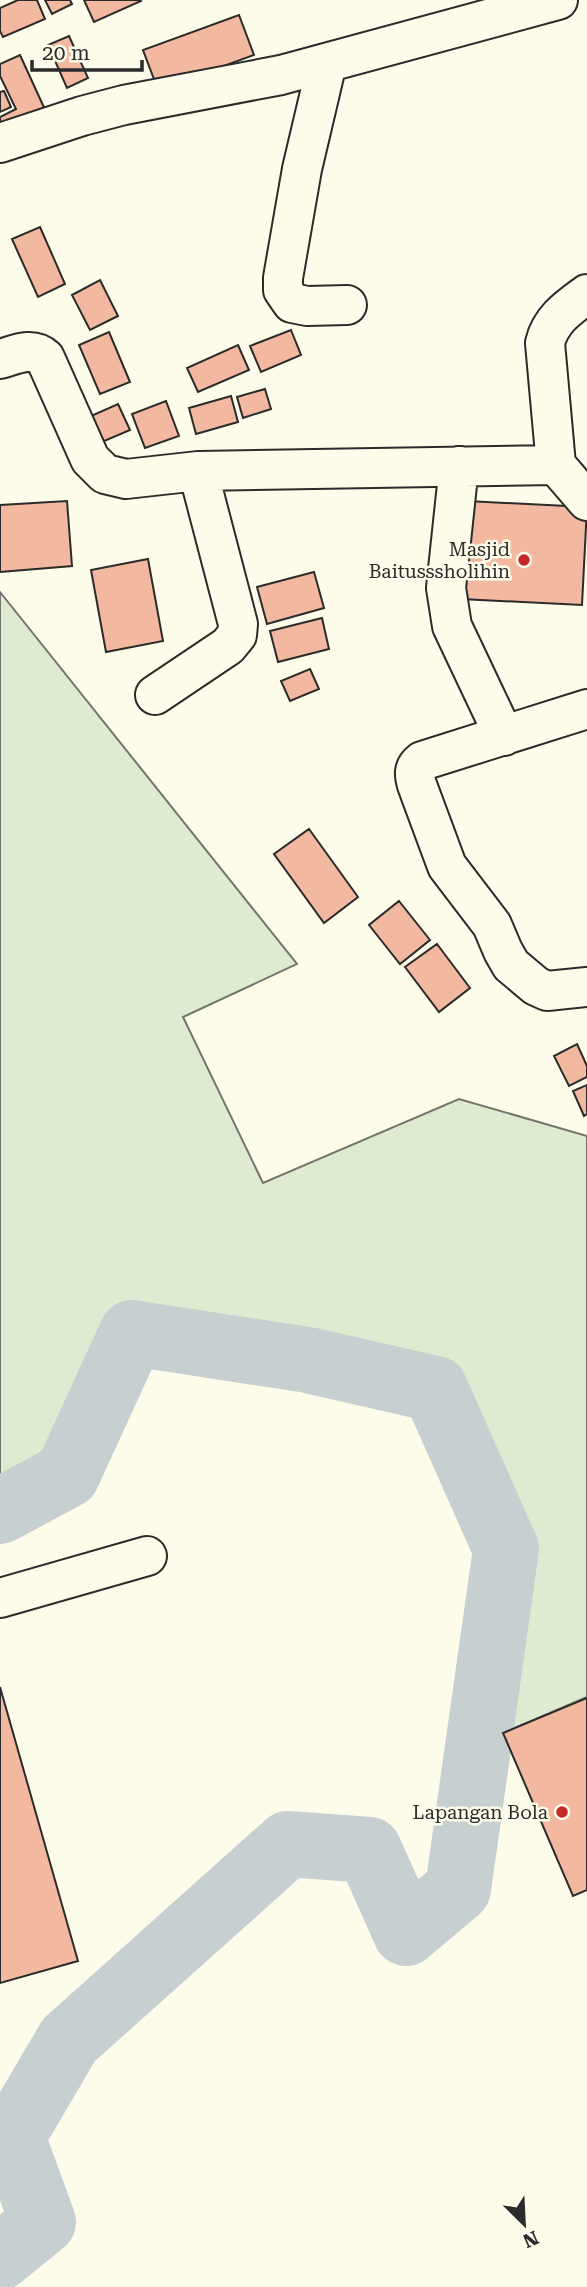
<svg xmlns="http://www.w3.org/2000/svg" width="587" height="2287" viewBox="0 0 587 2287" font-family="'Roboto Serif',serif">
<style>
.green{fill:#deebd1;stroke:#74746e;stroke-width:2}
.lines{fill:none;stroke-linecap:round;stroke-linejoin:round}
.river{stroke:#c7d0d0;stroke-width:66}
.building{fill:#f2b8a0;stroke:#2b2b2b;stroke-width:2}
.minor-casing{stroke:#2b2b2b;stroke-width:42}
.minor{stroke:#fdfbea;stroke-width:38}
.poi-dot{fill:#c62828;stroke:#fdfbea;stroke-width:2.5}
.labels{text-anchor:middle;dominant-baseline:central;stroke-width:5;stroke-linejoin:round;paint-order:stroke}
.poi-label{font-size:19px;fill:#2b2b2b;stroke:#fdfbea;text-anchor:end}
</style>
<rect width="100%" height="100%" fill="#fdfbea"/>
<path class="green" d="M0 592 297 964 183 1017 263 1183 459 1099 587 1136V1697L470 1747 506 1497 455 1375 236 1320 127 1378 26 1532 0 1525Z"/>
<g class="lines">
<path class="river" d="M0 1511 67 1475 132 1333 308 1360 435 1389 506 1549 458 1889 406 1933 369 1850 288 1844 69 2040 12 2137 43 2222 0 2257"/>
</g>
<path class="building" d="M18 0H37L45 19 3 37 0 31V8Z
M45 0H70L72 4 52 14Z
M84 0H140L141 1 94 22Z
M239 15 254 55 158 90 143 50Z
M69 36 88 78 67 88 48 45Z
M20 55 47 114 0 130V117L16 109 0 76V64Z
M4 91 11 107 0 112V92Z
M40 227 65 284 38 297 12 239Z
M100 280 118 316 90 330 72 295Z
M291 330 301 355 261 372 250 346Z
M109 332 130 382 100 394 79 345Z
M238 345 249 370 198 392 187 368Z
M265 389 271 409 243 418 237 397Z
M231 396 238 422 196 434 189 408Z
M166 401 179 436 145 448 132 414Z
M118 404 130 430 102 442 91 416Z
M67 501 72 566 0 572V505Z
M467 501 587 507 582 605 461 599Z
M148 559 163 641 106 652 91 570Z
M314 572 324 608 267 624 257 587Z
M322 618 329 649 278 662 270 631Z
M310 669 319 689 290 701 281 681Z
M309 829 358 897 324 923 274 854Z
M399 901 430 940 400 964 369 925Z
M437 944 470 988 439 1012 405 967Z
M577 1044 587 1066V1077L569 1086 554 1056Z
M587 1085V1114L584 1116 573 1091Z
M0 1687 78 1961 0 1983Z
M587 1698V1890L573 1896 503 1733Z"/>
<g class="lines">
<defs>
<path id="minor" d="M327 63 302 169 283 278V290L292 303 307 306 347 305
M0 143 82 116 124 105 281 75 558 0
M587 294C568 308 551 319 545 343L556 465 587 501
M0 359C15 355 32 346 45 358L90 459 105 474 126 479 198 471 556 465
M459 466 446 588 452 626 504 736
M155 695 228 646 237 635 238 624 198 471
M587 709 422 761C413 768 414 775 417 785L447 866 492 925 503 951 511 965 536 986 547 991 587 987
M0 1598 147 1556"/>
</defs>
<use href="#minor" class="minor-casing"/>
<use href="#minor" class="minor"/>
</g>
<g class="poi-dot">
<circle cx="524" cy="560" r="7"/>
<circle cx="562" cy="1812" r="7"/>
</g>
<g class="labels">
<g class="poi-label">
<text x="510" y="549">Masjid<tspan x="510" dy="22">Baitusssholihin</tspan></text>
<text x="548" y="1812">Lapangan Bola</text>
</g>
</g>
<g transform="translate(524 2224) rotate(156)" stroke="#fdfbea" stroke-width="5" paint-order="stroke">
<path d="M0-5L12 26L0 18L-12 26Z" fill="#2b2b2b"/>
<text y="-10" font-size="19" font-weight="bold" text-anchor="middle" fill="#2b2b2b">N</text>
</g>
<path d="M32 60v10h110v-10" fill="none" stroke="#2b2b2b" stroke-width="3.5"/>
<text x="42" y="60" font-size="21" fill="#2b2b2b" stroke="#fdfbea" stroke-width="5" paint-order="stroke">20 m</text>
</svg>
